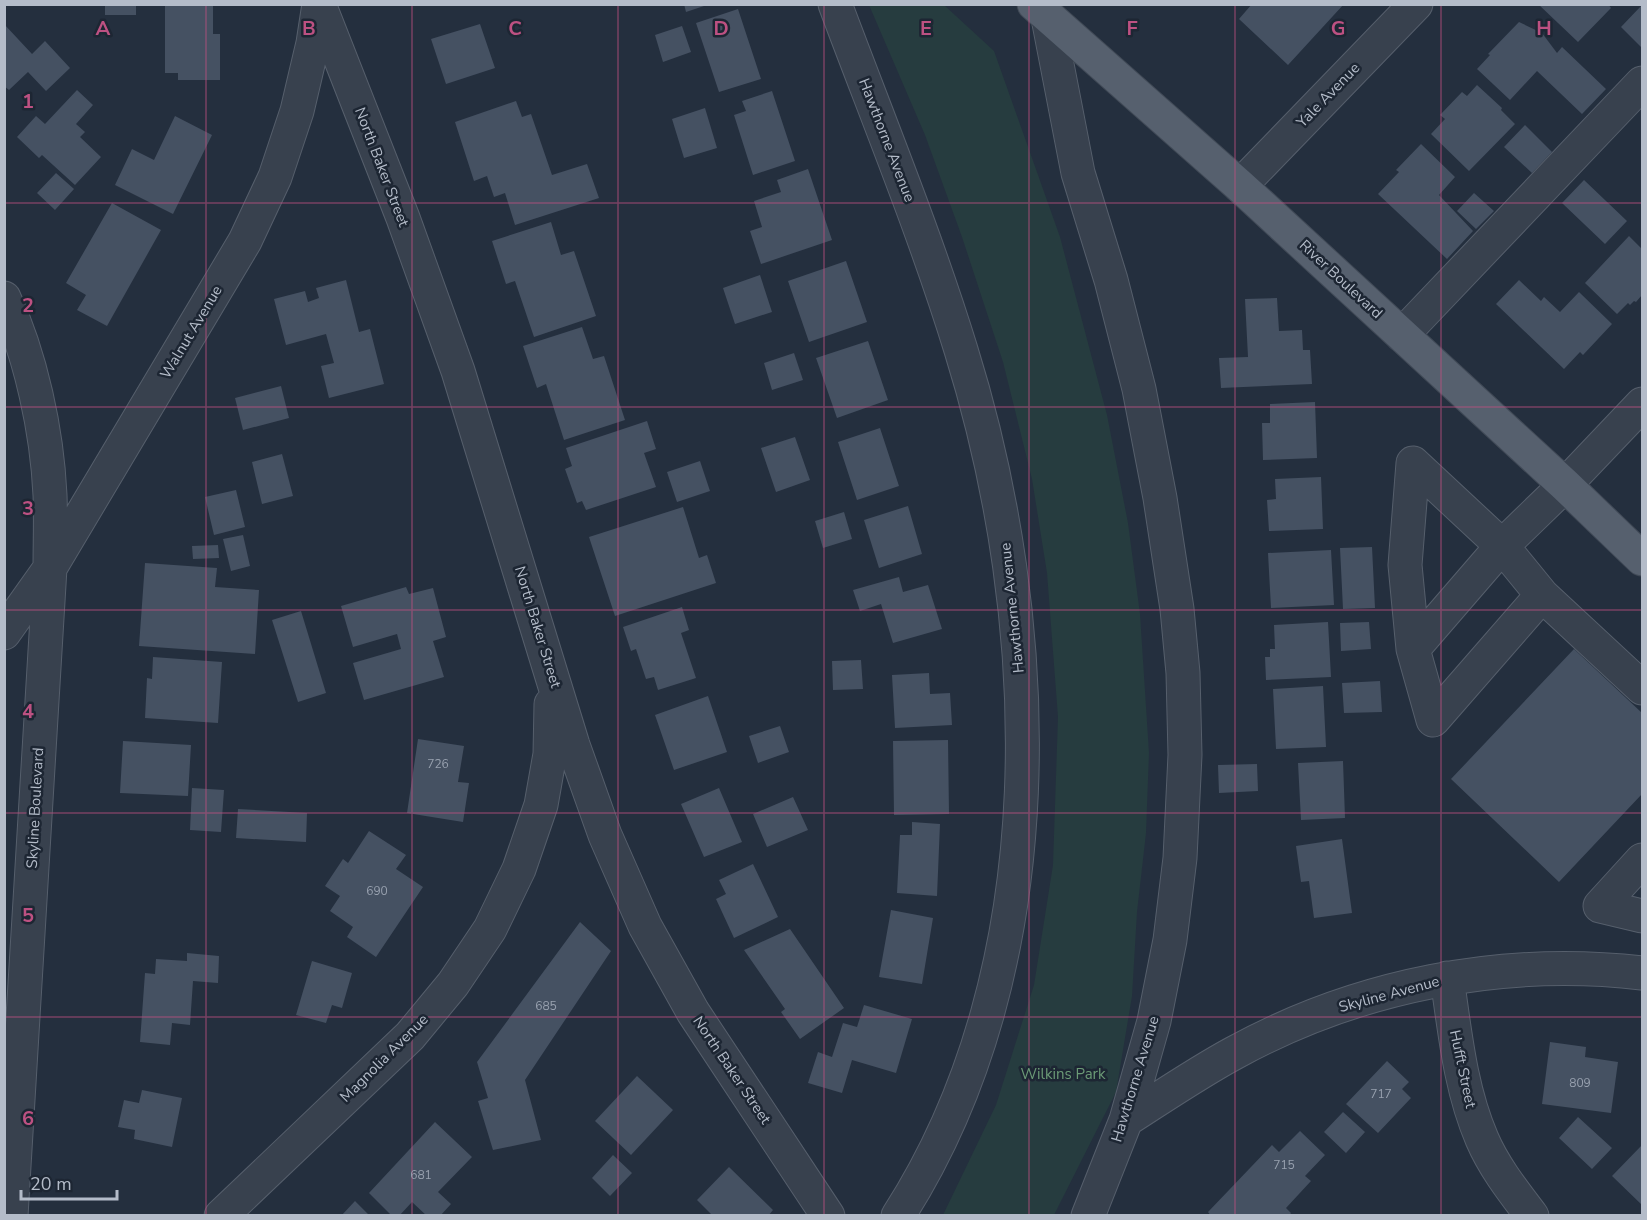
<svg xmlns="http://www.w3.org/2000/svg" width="1647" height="1220" viewBox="0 0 1647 1220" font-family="'Nunito Sans',sans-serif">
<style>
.green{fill:#263c3f}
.building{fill:#455162}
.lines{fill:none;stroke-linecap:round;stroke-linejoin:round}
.minor-casing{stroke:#565f6c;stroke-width:35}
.major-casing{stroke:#414a57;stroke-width:35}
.minor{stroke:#38414e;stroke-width:33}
.major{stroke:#56606e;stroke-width:33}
.grid{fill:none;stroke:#bd5182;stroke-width:1.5;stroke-opacity:0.55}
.labels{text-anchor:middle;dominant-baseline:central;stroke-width:5;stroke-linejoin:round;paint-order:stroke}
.number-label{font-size:12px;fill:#98a1af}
.street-label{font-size:15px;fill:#b4bcc9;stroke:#1d2633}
.park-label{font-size:15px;fill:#6b9a76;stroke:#1d2633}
.grid-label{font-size:20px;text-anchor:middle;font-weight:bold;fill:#bd5182;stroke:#1d2633;stroke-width:5;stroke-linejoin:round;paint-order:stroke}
</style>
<rect width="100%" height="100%" fill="#242f3e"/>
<path class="green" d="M869 5H944L994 51 1060 237 1107 415 1128 523 1140 614 1149 753 1146 833 1137 912 1132 996 1116 1092 1054 1215H943L996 1105 1034 985 1053 865 1058 717 1047 573 1032 479 1003 362 962 237 925 135Z"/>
<path class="building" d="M105 4H136V15H105Z
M165 4 213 5V34H220V80H178V73H165Z
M684 4H707V5L686 12Z
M1252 4H1344L1288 65 1239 19Z
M1538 4H1608L1611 8 1578 42Z
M1641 6 1642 7V48L1621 27Z
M738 9 761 79 719 92 696 23Z
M1519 22 1542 33 1557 53 1562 47 1606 89 1582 114 1537 71 1510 100 1477 69 1490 55 1488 54Z
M4 24 32 54 45 41 70 68 46 91 28 72 9 90 4 86Z
M480 24 495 68 446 84 431 39Z
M682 26 691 52 663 62 655 35Z
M1477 85 1502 108 1501 110 1515 124 1469 171 1431 134 1445 119 1440 115 1462 92 1467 96Z
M77 90 93 105 76 124 85 132 80 137 101 157 75 185 42 155 39 158 17 137 36 116 45 124Z
M772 91 795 161 753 175 734 115 746 111 742 101Z
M516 101 522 117 531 114 552 175 587 164 599 198 515 225 505 193 494 197 487 176 474 181 455 122Z
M705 108 717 148 684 158 672 119Z
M175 116 212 135 173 214 115 185 132 149 154 160Z
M1525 125 1552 152 1532 173 1504 147Z
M1421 144 1455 177 1439 195 1473 231 1447 259 1378 194 1399 172 1396 170Z
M808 169 832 240 761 264 750 231 762 227 754 201 781 192 777 180Z
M56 173 74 189 55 210 37 193Z
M1584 180 1627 221 1605 244 1562 203Z
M1474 193 1494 211 1476 229 1457 211Z
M112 203 161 230 107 326 77 310 86 295 66 283Z
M551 222 561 255 574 251 596 316 534 337 515 281 506 284 492 241Z
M1629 236 1642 249V295L1636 302 1634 301 1630 305 1628 303 1617 314 1585 283Z
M846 261 867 322 809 342 788 281Z
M760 275 772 312 735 324 723 288Z
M346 280 359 332 370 329 384 384 329 398 321 366 334 363 326 334 286 345 274 299 305 291 308 302 319 298 316 288Z
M1519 280 1541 301 1544 297 1560 312 1579 292 1612 324 1583 355 1580 352 1564 369 1496 304Z
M1277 298 1279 331 1302 330 1303 350H1310L1312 384 1221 388 1219 358 1248 357 1245 299Z
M582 327 593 359 604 356 625 420 564 440 546 384 537 388 523 346Z
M868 341 888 400 837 418 816 358Z
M794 353 803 380 772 390 764 363Z
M281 386 289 418 243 430 235 398Z
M1315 402 1317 458 1263 460 1262 423H1270V404Z
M647 421 656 449 644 453 656 487 586 510 582 501 577 503 565 469 572 466 566 448Z
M880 428 899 486 857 500 838 442Z
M795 437 810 480 776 492 761 448Z
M282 454 293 496 262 504 252 462Z
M700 461 710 491 677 502 667 472Z
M1321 477 1323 529 1269 531 1267 500 1276 499 1275 479Z
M236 490 245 527 214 535 205 497Z
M908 506 922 554 879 568 864 520Z
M683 507 699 558 707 555 716 583 615 616 589 537Z
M844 512 852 539 823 548 815 521Z
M243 535 250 566 231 571 223 539Z
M218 545 219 558 193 559 192 546Z
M1372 547 1375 608 1343 609 1340 548Z
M1331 550 1334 605 1271 608 1268 553Z
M145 563 217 568 215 587 259 590 255 654 139 646Z
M899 577 903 592 928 585 942 629 893 643 881 604 860 611 853 590Z
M406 587 409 594 433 588 446 637 433 641 444 677 364 700 353 663 401 649 397 634 353 647 341 606Z
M682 607 689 630 681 633 696 678 658 690 654 677 646 679 636 649 631 651 623 627Z
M301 611 326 693 298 702 272 620Z
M1328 622 1331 677 1266 680 1265 657H1270V649H1275L1274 625Z
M1369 622 1371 649 1341 651 1340 623Z
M1574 649 1642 713V794L1559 882 1451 779Z
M153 657 222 662 218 723 145 718 147 678 152 679Z
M861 660 863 689 833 690 832 661Z
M929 673 930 694 950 693 952 725 895 728 892 675Z
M1380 681 1382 712 1344 713 1342 683Z
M1323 686 1326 747 1276 749 1273 689Z
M708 696 727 752 674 770 655 715Z
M780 726 789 752 758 763 749 736Z
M418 739 464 746 458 782 469 783 463 822 407 813Z
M948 740 949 814 894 815 893 741Z
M123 741 191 745 188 796 120 793Z
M1343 761 1345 818 1301 820 1298 763Z
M1257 764 1258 791 1219 793 1218 765Z
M192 788 224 790 221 832 190 830Z
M719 788 742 842 704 857 681 804Z
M793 797 808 830 767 847 753 814Z
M238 809 307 813 306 842 236 838Z
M912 822 940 824 937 896 897 893 900 835H912Z
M369 831 406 855 396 869 423 887 376 957 347 937 353 927 330 911 340 896 325 886 343 859 348 863Z
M1342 839 1352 913 1314 918 1309 881 1301 882 1296 846Z
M753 864 778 917 734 938 716 899 726 894 719 880Z
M891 910 933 918 922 984 879 977Z
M580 922 611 951 525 1080 541 1140 493 1150 478 1101 488 1098 477 1062Z
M790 929 844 1008 800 1039 781 1012 785 1009 744 950Z
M187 953 219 956 218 983 193 981 190 1025 172 1023 170 1045 140 1042 145 973 155 974 156 959 187 961Z
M312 961 352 973 342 1008 332 1005 326 1023 296 1015Z
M864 1005 912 1019 896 1073 852 1060 842 1093 808 1083 818 1052 832 1057 843 1023 857 1027Z
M1550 1042 1586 1047 1585 1057 1618 1062 1611 1113 1542 1104Z
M1387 1061 1409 1082 1402 1089 1411 1098 1378 1133 1346 1104Z
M637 1076 673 1110 631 1155 595 1121Z
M142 1090 182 1098 172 1147 134 1139 135 1130 118 1127 124 1100 139 1103Z
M1343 1112 1365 1132 1346 1153 1324 1132Z
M1578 1117 1612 1148 1592 1169 1559 1138Z
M435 1122 472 1157 438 1192 451 1204 440 1216H427L412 1202 399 1216H392L369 1193Z
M1300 1131 1325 1155 1305 1176 1311 1181 1286 1208 1291 1213 1289 1216H1211L1208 1212 1272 1145 1279 1152Z
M1642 1145V1205L1612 1176Z
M613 1155 632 1173 610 1196 592 1178Z
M729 1167 773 1210 768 1216H713L697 1200Z
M355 1201 370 1216H341Z"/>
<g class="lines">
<defs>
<path id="minor" d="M319 4 403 218 458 371 573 745 605 835 645 926 693 1012 828 1216
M835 4C878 119 925 233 961 350 1046 623 1058 967 898 1216
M1048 18 1078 173 1111 280 1139 389 1160 498 1177 609 1183 673 1185 755 1180 858 1170 940 1154 1021 1126 1120 1088 1216
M1240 186 1416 4
M4 298C31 356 47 431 50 495 51 519 50 544 50 568L11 1216
M1402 335 1642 83
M1642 404 1565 485 1502 546 1413 649 1433 720 1542 595 1642 688
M4 633 50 568 245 241 275 177 297 111 313 43 319 4
M1413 649 1405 565 1413 463 1502 546 1542 595
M1642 860 1600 906 1642 916
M1447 978C1455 1032 1460 1088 1482 1139 1494 1167 1513 1191 1532 1216
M1126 1120C1162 1097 1197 1073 1234 1053 1358 985 1502 957 1642 973
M221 1216 410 1036 453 984 490 929 519 869 541 805 550 754 551 704"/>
<path id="major" d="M1034 4 1240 186 1565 485 1642 559"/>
</defs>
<use href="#minor" class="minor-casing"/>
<use href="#major" class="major-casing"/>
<use href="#minor" class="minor"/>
<use href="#major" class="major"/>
</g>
<path class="grid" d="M206 4V1216M412 4V1216M618 4V1216M824 4V1216M1029 4V1216M1235 4V1216M1441 4V1216M4 203H1642M4 407H1642M4 610H1642M4 813H1642M4 1017H1642"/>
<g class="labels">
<g class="number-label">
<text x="438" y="764">726</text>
<text x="377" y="891">690</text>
<text x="546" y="1006">685</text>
<text x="1580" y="1083">809</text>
<text x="1381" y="1094">717</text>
<text x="1284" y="1165">715</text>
<text x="421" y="1175">681</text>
</g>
<g class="street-label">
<text transform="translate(1328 95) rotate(-46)">Yale Avenue</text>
<text transform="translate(887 140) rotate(69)">Hawthorne Avenue</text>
<text transform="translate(382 167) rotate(69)">North Baker Street</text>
<text transform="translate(1341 279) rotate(43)">River Boulevard</text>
<text transform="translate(191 332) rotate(-59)">Walnut Avenue</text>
<text transform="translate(1012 608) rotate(-96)">Hawthorne Avenue</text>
<text transform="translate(538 627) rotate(73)">North Baker Street</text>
<text transform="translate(35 808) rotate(-87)">Skyline Boulevard</text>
<text transform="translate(1389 994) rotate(-15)">Skyline Avenue</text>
<text transform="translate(384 1058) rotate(-45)">Magnolia Avenue</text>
<text transform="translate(1463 1069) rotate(78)">Hufft Street</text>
<text transform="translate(732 1070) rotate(56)">North Baker Street</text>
<text transform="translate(1135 1079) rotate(-73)">Hawthorne Avenue</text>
</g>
<g class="park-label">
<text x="1063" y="1074">Wilkins Park</text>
</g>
</g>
<g class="grid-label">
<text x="103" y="35">A</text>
<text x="309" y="35">B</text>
<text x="515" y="35">C</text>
<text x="721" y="35">D</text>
<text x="926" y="35">E</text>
<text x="1132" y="35">F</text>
<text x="1338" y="35">G</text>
<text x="1544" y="35">H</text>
<text x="28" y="108">1</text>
<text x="28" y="312">2</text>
<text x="28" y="515">3</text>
<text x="28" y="718">4</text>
<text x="28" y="922">5</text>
<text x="28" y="1125">6</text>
</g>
<rect width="1647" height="1220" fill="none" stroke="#b4bcc9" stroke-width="12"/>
<path d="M21 1190v9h96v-9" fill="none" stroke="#b4bcc9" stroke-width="3"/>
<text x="30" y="1190" font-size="18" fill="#b4bcc9" stroke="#1d2633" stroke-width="4.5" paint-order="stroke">20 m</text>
</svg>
